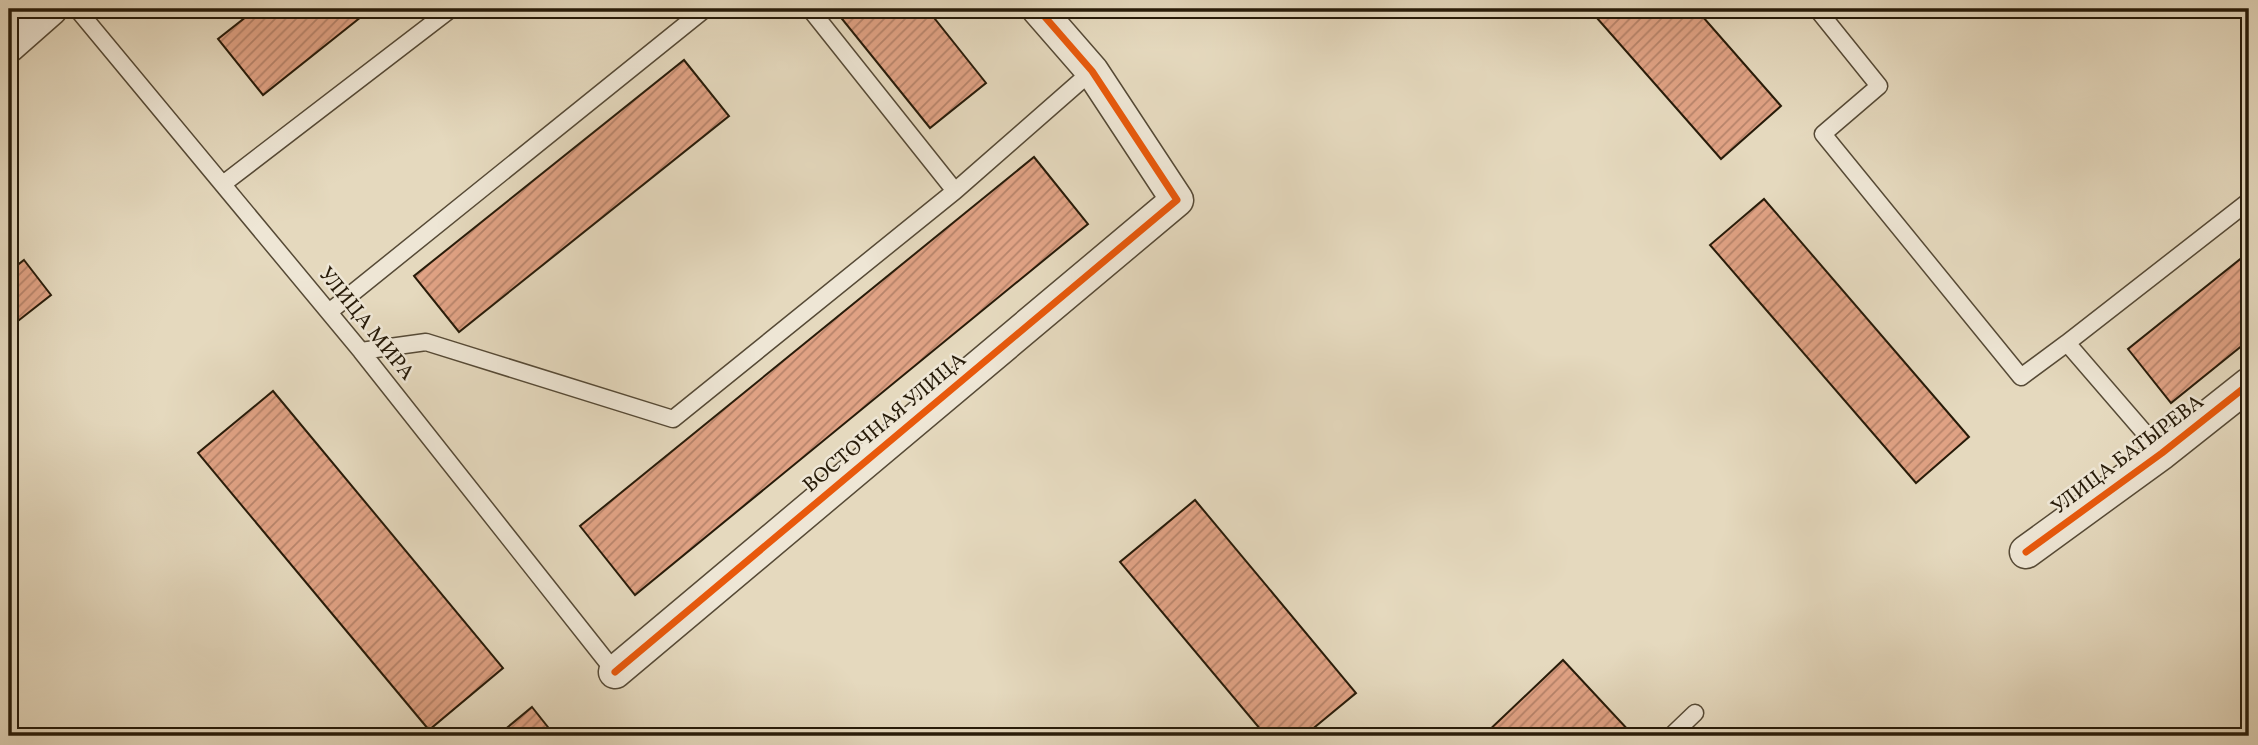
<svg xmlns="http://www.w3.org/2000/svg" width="2258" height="745" viewBox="0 0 2258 745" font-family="Vollkorn,serif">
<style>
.building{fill:url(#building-hatch);stroke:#271b09;stroke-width:2}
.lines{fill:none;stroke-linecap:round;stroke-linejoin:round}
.lane-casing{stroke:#564a36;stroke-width:19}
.street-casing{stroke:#564a36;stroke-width:35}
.lane{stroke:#eee6d5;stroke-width:16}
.street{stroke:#eee6d5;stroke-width:32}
.cycleway-casing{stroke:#eee6d5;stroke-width:11}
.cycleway{stroke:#e8590c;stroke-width:7}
.labels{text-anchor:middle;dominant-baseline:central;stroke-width:5;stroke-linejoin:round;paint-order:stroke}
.street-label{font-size:21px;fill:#271b09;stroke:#eee6d5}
</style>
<defs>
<pattern id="building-hatch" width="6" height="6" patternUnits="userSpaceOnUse" patternTransform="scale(1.75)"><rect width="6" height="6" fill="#e0a284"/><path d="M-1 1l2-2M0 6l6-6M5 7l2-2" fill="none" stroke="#b6836a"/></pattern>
</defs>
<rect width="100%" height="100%" fill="#e5d9be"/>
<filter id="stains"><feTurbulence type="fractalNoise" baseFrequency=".00286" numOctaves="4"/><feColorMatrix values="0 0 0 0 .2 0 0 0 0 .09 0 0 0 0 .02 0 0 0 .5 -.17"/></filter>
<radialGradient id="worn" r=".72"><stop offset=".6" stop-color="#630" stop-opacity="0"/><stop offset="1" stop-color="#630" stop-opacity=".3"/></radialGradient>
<path class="building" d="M256 9H371L263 95 218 39Z
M834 9H927L986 83 930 128Z
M1589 9H1696L1781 106 1721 159Z
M684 60 729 116 459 332 414 276Z
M1034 157 1088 224 635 595 580 526Z
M1764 199 1969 437 1916 483 1710 245Z
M2249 252V340L2171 403 2128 349Z
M24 260 51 295 9 328V268L11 270Z
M273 391 503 668 429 730 198 453Z
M1195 500 1356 693 1304 736H1266L1120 562Z
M1563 660 1631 733 1628 736H1483Z
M532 707 555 736H497Z"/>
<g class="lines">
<defs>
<path id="lane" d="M77 9 361 351 615 672
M1817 9 1879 86 1823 134 2021 377 2067 343 2162 453
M223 184 451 9
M955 191 1092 71
M329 312 705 9
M2067 343 2249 201
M361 351 426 342 673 419 955 191 810 9
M1671 736 1695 713"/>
<path id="street" d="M9 46 51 9
M2026 552 2162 453 2249 384
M615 672 1177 200 1092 71 1038 9"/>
</defs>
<use href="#lane" class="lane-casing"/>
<use href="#street" class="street-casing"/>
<use href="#lane" class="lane"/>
<use href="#street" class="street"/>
<defs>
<path id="cycleway" d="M2026 552 2162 453 2249 384
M615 672 1177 200 1092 71 1038 9"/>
</defs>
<use href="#cycleway" class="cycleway-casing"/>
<use href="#cycleway" class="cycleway"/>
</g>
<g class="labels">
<g class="street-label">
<text transform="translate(366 324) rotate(51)">УЛИЦА МИРА</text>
<text transform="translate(885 423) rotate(-40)">ВОСТОЧНАЯ УЛИЦА</text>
<text transform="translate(2128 455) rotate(-37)">УЛИЦА БАТЫРЕВА</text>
</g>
</g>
<rect width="2258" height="745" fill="none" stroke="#e5d9be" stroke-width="35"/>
<rect x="10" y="10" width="2237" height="724" fill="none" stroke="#271b09" stroke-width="3.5"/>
<rect x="18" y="18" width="2223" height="710" fill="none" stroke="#271b09" stroke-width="2"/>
<rect width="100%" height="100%" filter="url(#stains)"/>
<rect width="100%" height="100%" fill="url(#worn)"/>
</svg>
